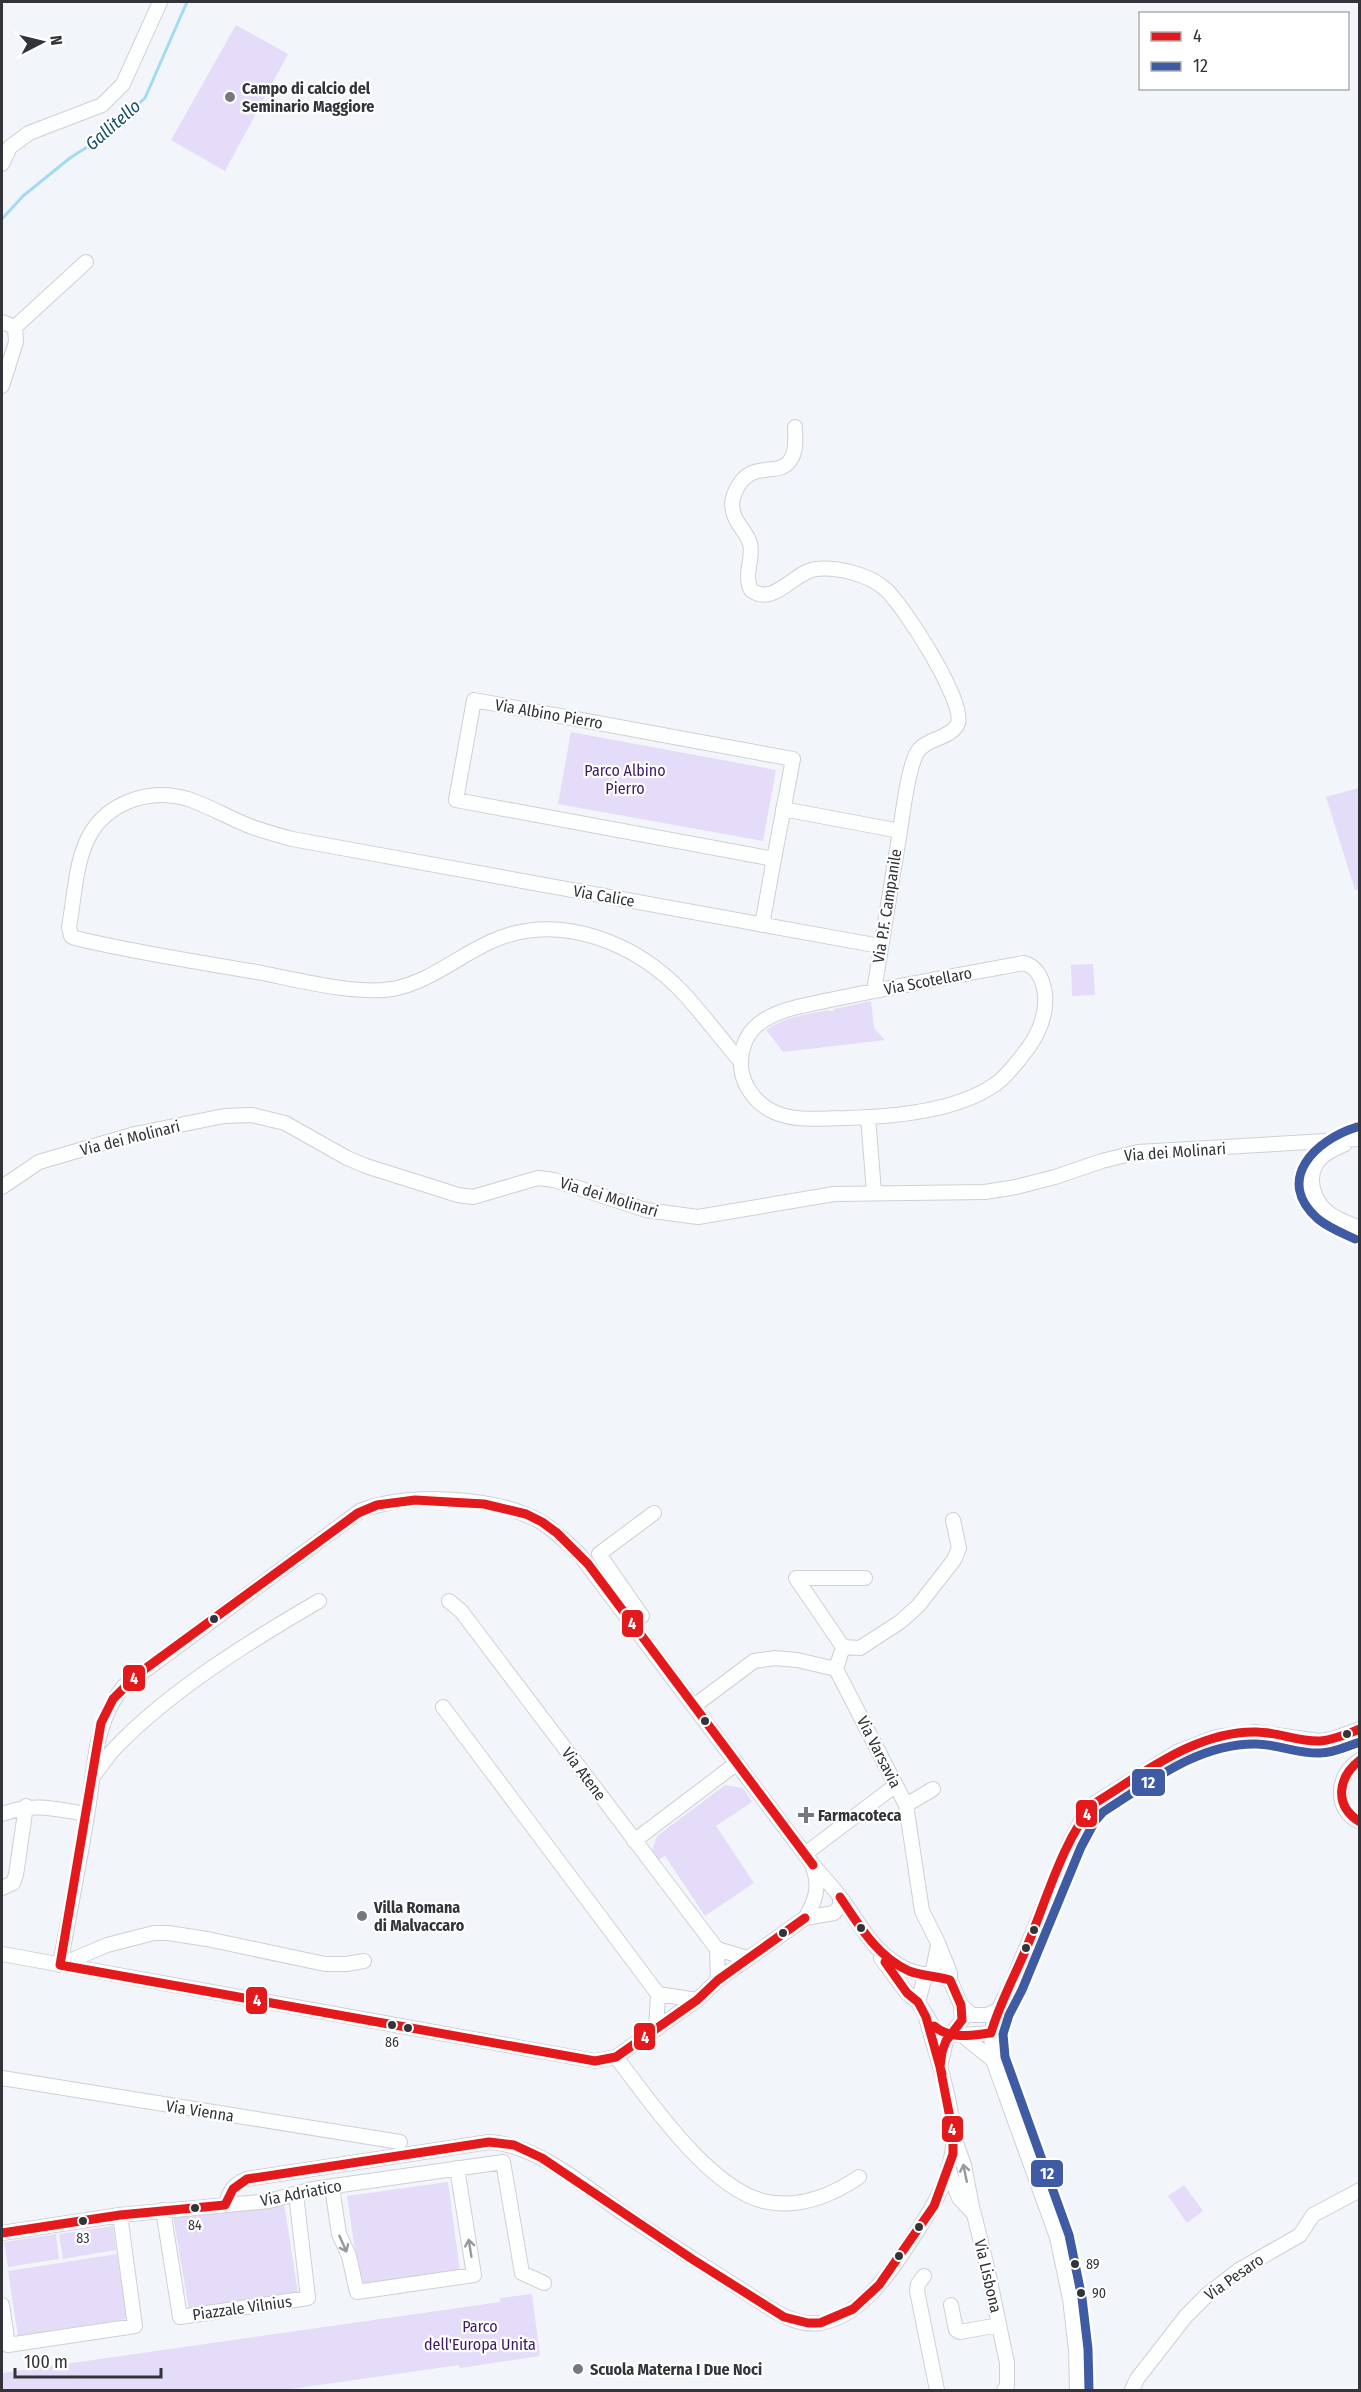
<svg xmlns="http://www.w3.org/2000/svg" width="1361" height="2392" viewBox="0 0 1361 2392" font-family="'Fira Sans Condensed',sans-serif">
<style>
.green{fill:#e5dcf9}
.lines{fill:none;stroke-linecap:round;stroke-linejoin:round}
.stream{stroke:#a4daf2;stroke-width:3}
.minor-casing{stroke:#ced0d5;stroke-width:16}
.minor{stroke:#fdfefe;stroke-width:14}
.bus-1-casing{stroke:#fff;stroke-width:14}
.bus-2-casing{stroke:#fff;stroke-width:14}
.bus-1{stroke:#e4191c;stroke-width:9}
.bus-2{stroke:#3e5ba3;stroke-width:9}
.oneway{stroke:#98999c}
.poi-dot{fill:#75787d;stroke:#fff;stroke-width:2}
.bus-dot{fill:#323439;stroke:#fff;stroke-width:2}
.labels{text-anchor:middle;dominant-baseline:central;stroke-width:4.5;stroke-linejoin:round;paint-order:stroke}
.bus-label{font-size:14px;fill:#323439;stroke:#fff}
.poi-label{font-size:16px;font-weight:bold;fill:#323439;stroke:#fff;text-anchor:start}
.street-label{font-size:16px;fill:#323439;stroke:#fff}
.park-label{font-size:16px;fill:#3f1d63;stroke:#fff}
.water-label{font-size:18px;font-style:italic;fill:#135268;stroke:#fff}
.line-badge{stroke:#fff;stroke-width:2}
.badge-label{font-size:16px;text-anchor:middle;font-weight:bold;fill:#fff}
</style>
<rect width="100%" height="100%" fill="#f2f5fa"/>
<path class="green" d="M236 25 288 54 225 171 171 140Z
M571 732 776 770 763 841 558 804Z
M1359 788 1360 889 1355 890 1326 797Z
M1093 964 1095 995 1072 996 1071 965Z
M871 1001 874 1028 885 1040 783 1052 766 1030C785 1017 806 1014 829 1010L830 1011H834V1009Z
M725 1785 743 1788 752 1802 716 1826 754 1883 705 1916 665 1856 658 1860 652 1850 657 1836Z
M448 2182 460 2271 360 2285 347 2196Z
M1184 2185 1203 2211 1187 2223 1168 2196Z
M284 2203 298 2293 189 2310 173 2216Z
M113 2226 116 2250 63 2259 59 2234Z
M56 2234 59 2259 8 2267 4 2242Z
M117 2254 127 2319 18 2336 8 2271Z
M532 2294 540 2356 460 2368 459 2365 284 2390H2V2373L500 2302V2298Z"/>
<g class="lines">
<path class="stream" d="M2 219 23 196 70 158 101 138 145 98 187 2"/>
<defs>
<path id="minor" d="M2 164 10 147 29 133 102 105 123 84 160 2
M2 322 15 327 86 262
M2 386 16 342 15 327
M795 427C795 437 797 450 791 459 780 479 753 458 737 488 733 496 731 502 733 511 735 524 747 531 750 544 754 558 743 575 751 590 774 607 793 572 816 569 837 567 869 574 885 589 903 604 965 701 958 723 953 738 927 738 918 751 908 766 903 812 900 831
M474 700 793 759 774 859 456 800Z
M783 809 900 831 874 991
M762 925 774 859
M1024 963C1038 967 1043 980 1045 994 1047 1017 1037 1038 1022 1056 1014 1066 1005 1078 994 1085 957 1111 890 1117 845 1118 821 1118 796 1122 774 1112 756 1104 742 1085 741 1066 740 1029 765 1015 797 1007 872 990 948 977 1024 963Z
M741 1062C722 1040 705 1017 686 996 638 943 559 910 490 942 457 957 428 983 392 989 357 995 298 980 262 973 200 962 136 953 75 938L71 936 69 927C74 900 75 870 85 845 101 804 147 787 188 799 209 806 227 817 247 825 262 831 277 835 292 839L880 946
M868 1117 874 1192
M1345 1144C1337 1148 1326 1152 1320 1159 1304 1177 1314 1204 1333 1216 1341 1221 1351 1224 1360 1228
M2 1187 39 1162 135 1134 224 1116 252 1115 285 1123 347 1158 366 1166 458 1195 473 1197 538 1178 554 1180 646 1210 698 1217 834 1194 985 1192 1016 1187 1055 1177 1102 1161 1138 1152 1360 1139
M449 1601 461 1611 717 1949
M633 1623 642 1616 599 1554 654 1513
M843 1647 860 1648 900 1622 918 1606 954 1560 959 1548 953 1520
M836 1669 906 1805 922 1911 938 1943 950 1973V1980
M836 1669 843 1647 796 1578H865
M694 1706 754 1661 775 1658 797 1660 836 1669
M443 1707 658 1994
M1360 1760C1336 1774 1333 1810 1360 1822
M93 1776C101 1767 107 1756 116 1747 171 1690 250 1641 319 1601
M906 1805 933 1789
M2 1814C33 1802 56 1809 87 1814
M634 1841 737 1763
M805 1854 896 1785
M2 1888 13 1883 16 1875 26 1806
M805 1918 834 1913 840 1906V1897
M717 1949 747 1958
M717 1949 718 1980
M2 1954 595 2061 616 2057 697 2000 718 1980 805 1918C816 1901 820 1886 813 1867
M881 1958 907 1993 918 2002 931 2023
M60 1965C69 1915 79 1866 87 1816 95 1771 93 1722 124 1686L360 1511C409 1492 496 1496 541 1522 556 1531 568 1544 580 1555L813 1865C822 1876 832 1886 840 1897 862 1925 871 1952 906 1969 920 1976 936 1974 950 1980L961 2005 962 2020 946 2041 940 2067
M60 1965 107 1945 154 1933H168L207 1939 325 1964H346L364 1961
M658 1994 697 2000
M918 2002 925 1976 933 1970 938 1945
M961 2005 972 2015H987L998 2010
M656 2029 658 1994
M946 2034 962 2035 991 2033
M962 2035 993 2060
M616 2057C649 2100 708 2187 763 2201 797 2209 831 2196 859 2177
M2 2078 400 2142
M955 2140 964 2165 973 2212
M948 2168 959 2198 974 2214 987 2267 1007 2363V2386L1004 2390
M332 2187 339 2234 349 2256 357 2292 474 2275 457 2168
M225 2205C230 2191 233 2184 247 2179L489 2142C537 2144 588 2189 627 2216 666 2242 706 2267 745 2292 767 2306 792 2327 820 2323 857 2317 885 2280 904 2251 924 2221 946 2190 952 2154 959 2118 935 2052 926 2017
M163 2210 180 2317 308 2298 296 2194
M2 2233 120 2215 269 2201 313 2189 503 2162 522 2273 544 2283
M924 2276 918 2284 917 2291 937 2390
M2 2305 8 2345 135 2326 120 2215
M951 2305 956 2330 960 2332 999 2325
M1077 2390 1076 2350 1070 2299 1057 2237 993 2060 991 2033 998 2010 1011 1985 1070 1842 1085 1814 1095 1803 1177 1752 1216 1737 1256 1732 1319 1741 1332 1739 1360 1729
M1132 2390 1137 2379 1186 2316 1209 2293 1239 2270 1300 2235 1313 2215 1360 2190"/>
</defs>
<use href="#minor" class="minor-casing"/>
<use href="#minor" class="minor"/>
<defs>
<path id="bus-1" d="M1360 1760C1337 1778 1334 1806 1360 1822
M885 1962 907 1993 918 2002 926 2017 942 2074
M60 1965 101 1723 113 1699 138 1674 358 1513 377 1505 415 1500 484 1504 526 1514 542 1522 557 1533 588 1564 813 1865
M60 1965 595 2061 616 2057 697 2000 718 1980 805 1918
M934 2026C950 2040 971 2035 991 2033 1000 2002 1016 1974 1028 1944 1046 1901 1064 1837 1095 1803 1144 1773 1196 1731 1256 1732 1278 1732 1299 1742 1320 1741 1334 1740 1347 1734 1360 1729
M225 2205 233 2189 247 2179 489 2142 514 2145 542 2158 692 2259 784 2317 808 2323H820L853 2309 879 2285 934 2206 953 2154V2133L940 2067 942 2052 946 2041 962 2020 961 2005 950 1980C937 1976 922 1976 909 1971 877 1957 859 1925 840 1897
M2 2233 120 2215 225 2205"/>
<path id="bus-2" d="M1355 1239C1342 1233 1329 1228 1318 1219 1274 1180 1315 1140 1357 1127
M1089 2390 1088 2349 1082 2298 1069 2235 1005 2057 1003 2034 1009 2015 1022 1990 1081 1847 1095 1821 1103 1812C1149 1783 1198 1743 1256 1744 1277 1744 1299 1754 1320 1753 1334 1753 1347 1746 1360 1742"/>
</defs>
<use href="#bus-1" class="bus-1-casing"/>
<use href="#bus-2" class="bus-2-casing"/>
<use href="#bus-1" class="bus-1"/>
<use href="#bus-2" class="bus-2"/>
</g>
<defs><path id="oneway-shaft" d="M-6 0H5M1.5-3L5.5 0L1.5 3" fill="none" stroke-width="1.6" stroke-linecap="round" stroke-linejoin="round" transform="scale(1.5)"/></defs>
<g class="oneway">
<use href="#oneway-shaft" transform="translate(965 2173) rotate(-102)"/>
<use href="#oneway-shaft" transform="translate(343 2244) rotate(66)"/>
<use href="#oneway-shaft" transform="translate(470 2248) rotate(-99)"/>
</g>
<g class="poi-dot">
<circle cx="230" cy="97" r="6"/>
<path d="M803 1806h6v6h6v6h-6v6h-6v-6h-6v-6h6z"/>
<circle cx="362" cy="1916" r="6"/>
<circle cx="578" cy="2369" r="6"/>
</g>
<g class="bus-dot">
<circle cx="214" cy="1619" r="5"/>
<circle cx="705" cy="1721" r="5"/>
<circle cx="1347" cy="1734" r="5"/>
<circle cx="861" cy="1928" r="5"/>
<circle cx="1034" cy="1930" r="5"/>
<circle cx="783" cy="1933" r="5"/>
<circle cx="1026" cy="1948" r="5"/>
<circle cx="392" cy="2025" r="5"/>
<circle cx="408" cy="2028" r="5"/>
<circle cx="195" cy="2208" r="5"/>
<circle cx="83" cy="2221" r="5"/>
<circle cx="919" cy="2227" r="5"/>
<circle cx="899" cy="2256" r="5"/>
<circle cx="1075" cy="2264" r="5"/>
<circle cx="1081" cy="2293" r="5"/>
</g>
<g class="labels">
<g class="bus-label">
<text x="392" y="2042">86</text>
<text x="195" y="2225">84</text>
<text x="83" y="2238">83</text>
<text x="1086" y="2264" text-anchor="start">89</text>
<text x="1092" y="2293" text-anchor="start">90</text>
</g>
<g class="poi-label">
<text x="242" y="88">Campo di calcio del<tspan x="242" dy="18">Seminario Maggiore</tspan></text>
<text x="818" y="1815">Farmacoteca</text>
<text x="374" y="1907">Villa Romana<tspan x="374" dy="18">di Malvaccaro</tspan></text>
<text x="590" y="2369">Scuola Materna I Due Noci</text>
</g>
<g class="street-label">
<text transform="translate(549 714) rotate(10)">Via Albino Pierro</text>
<text transform="translate(604 896) rotate(10)">Via Calice</text>
<text transform="translate(887 906) rotate(-81)">Via P.F. Campanile</text>
<text transform="translate(928 981) rotate(-11)">Via Scotellaro</text>
<text transform="translate(130 1138) rotate(-14)">Via dei Molinari</text>
<text transform="translate(1175 1152) rotate(-4)">Via dei Molinari</text>
<text transform="translate(609 1197) rotate(17)">Via dei Molinari</text>
<text transform="translate(879 1752) rotate(63)">Via Varsavia</text>
<text transform="translate(584 1774) rotate(53)">Via Atene</text>
<text transform="translate(200 2111) rotate(9)">Via Vienna</text>
<text transform="translate(301 2193) rotate(-11)">Via Adriatico</text>
<text transform="translate(988 2276) rotate(77)">Via Lisbona</text>
<text transform="translate(1234 2277) rotate(-35)">Via Pesaro</text>
<text transform="translate(242 2308) rotate(-8)">Piazzale Vilnius</text>
</g>
<g class="park-label">
<text x="625" y="770">Parco Albino<tspan x="625" dy="18">Pierro</tspan></text>
<text x="480" y="2326">Parco<tspan x="480" dy="18">dell'Europa Unita</tspan></text>
</g>
<g class="water-label">
<text transform="translate(113 125) rotate(-41)">Gallitello</text>
</g>
</g>
<g class="line-badge">
<rect x="621" y="1609" width="23" height="29" rx="6" fill="#e4191c"/>
<rect x="122" y="1664" width="24" height="28" rx="6" fill="#e4191c"/>
<rect x="1131" y="1768" width="35" height="29" rx="6" fill="#3e5ba3"/>
<rect x="1075" y="1799" width="23" height="29" rx="6" fill="#e4191c"/>
<rect x="245" y="1986" width="23" height="29" rx="6" fill="#e4191c"/>
<rect x="633" y="2022" width="23" height="29" rx="6" fill="#e4191c"/>
<rect x="941" y="2115" width="23" height="28" rx="6" fill="#e4191c"/>
<rect x="1030" y="2159" width="34" height="29" rx="6" fill="#3e5ba3"/>
</g>
<g class="badge-label">
<text x="632" y="1629">4</text>
<text x="134" y="1684">4</text>
<text x="1148" y="1788">12</text>
<text x="1087" y="1820">4</text>
<text x="257" y="2006">4</text>
<text x="645" y="2043">4</text>
<text x="952" y="2135">4</text>
<text x="1047" y="2179">12</text>
</g>
<rect width="1361" height="2392" fill="none" stroke="#323439" stroke-width="6"/>
<rect x="1139" y="12" width="210" height="78" fill="#ffffff" stroke="#adaeb0" stroke-width="1.5"/>
<rect x="1151" y="32" width="30" height="9" fill="#e4191c" stroke="#adaeb0" stroke-width="1.5"/>
<text x="1193" y="42" font-size="18" fill="#323439">4</text>
<rect x="1151" y="62" width="30" height="9" fill="#3e5ba3" stroke="#adaeb0" stroke-width="1.5"/>
<text x="1193" y="72" font-size="18" fill="#323439">12</text>
<g transform="translate(42 42) rotate(83)" stroke="#ffffff" stroke-width="4.5" paint-order="stroke">
<path d="M0-4.5L10 22L0 15L-10 22Z" fill="#323439"/>
<text y="-9" font-size="16" font-weight="bold" text-anchor="middle" fill="#323439">N</text>
</g>
<path d="M15 2368v9h146v-9" fill="none" stroke="#323439" stroke-width="3"/>
<text x="24" y="2368" font-size="18" fill="#323439" stroke="#ffffff" stroke-width="4.5" paint-order="stroke">100 m</text>
</svg>
